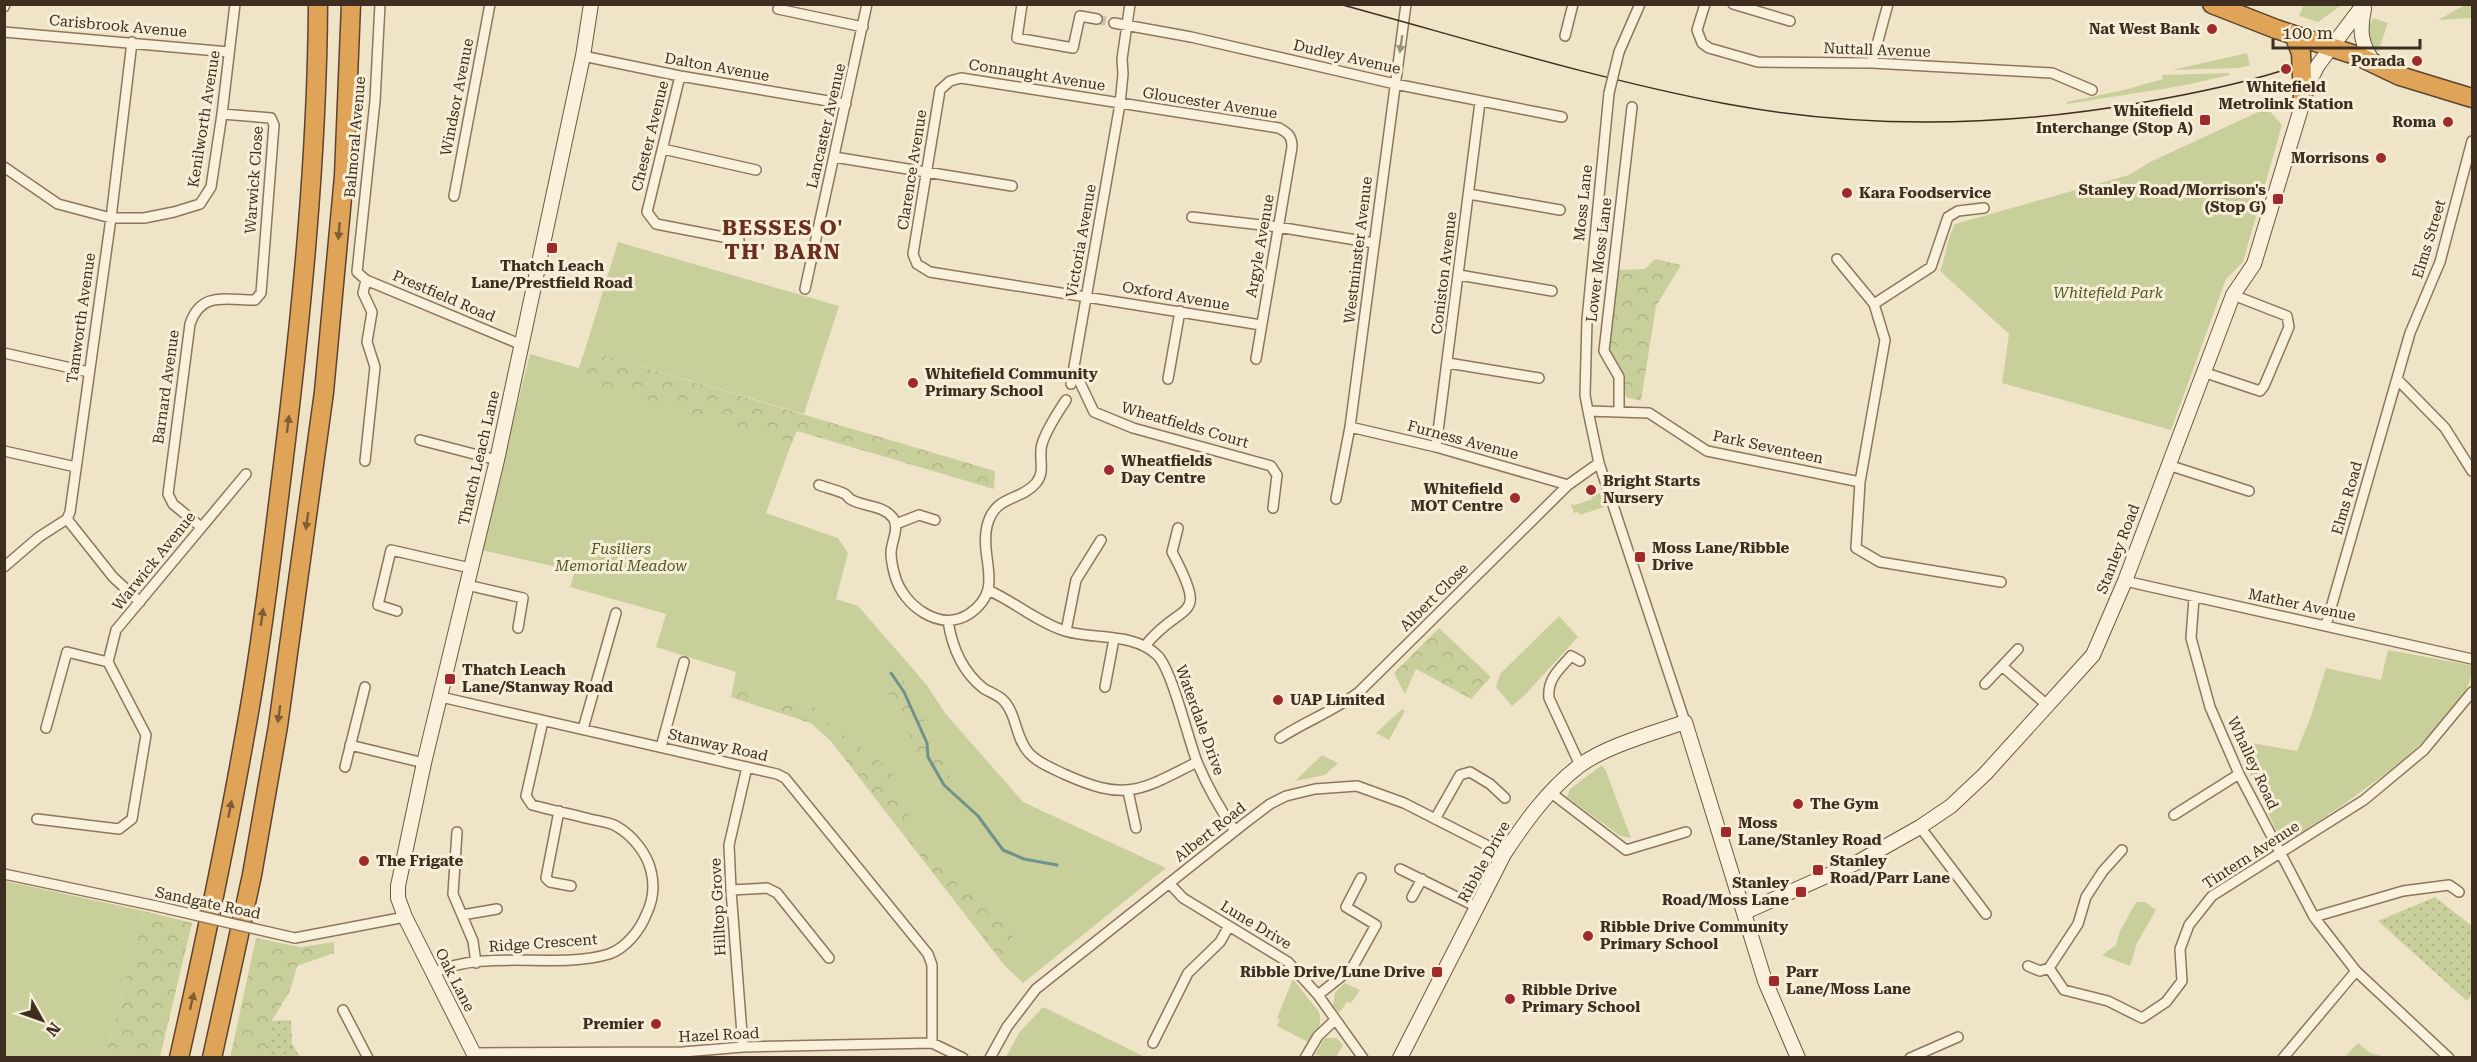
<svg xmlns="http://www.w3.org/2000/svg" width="2477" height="1062" viewBox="0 0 2477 1062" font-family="'Roboto Serif',serif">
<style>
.green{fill:#c9cf9b}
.forest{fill:url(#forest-crowns)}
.garden{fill:url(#garden-dots)}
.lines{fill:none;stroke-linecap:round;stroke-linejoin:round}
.stream{stroke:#6f938a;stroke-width:3}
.street-tunnel{stroke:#ccc0a6;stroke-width:9;stroke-dasharray:9 4.5;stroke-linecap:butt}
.street-casing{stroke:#8d765c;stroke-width:12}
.secondary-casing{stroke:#6f573f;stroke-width:16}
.highway-casing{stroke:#5b4430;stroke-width:21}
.street{stroke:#faf1dc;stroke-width:9}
.secondary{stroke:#faf1dc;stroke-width:14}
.highway{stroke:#e0a458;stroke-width:18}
.tram{stroke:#3d2e20;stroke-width:1.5}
.street-bridge-casing{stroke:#8d765c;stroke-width:12;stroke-linecap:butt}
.street-bridge{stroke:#faf1dc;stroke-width:9}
.oneway{fill:#9c907e}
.oneway2{fill:#7e5d36}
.poi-dot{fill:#9e2a2b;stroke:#f7eed8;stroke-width:2}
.labels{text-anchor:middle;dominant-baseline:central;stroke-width:6;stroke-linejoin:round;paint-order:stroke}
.street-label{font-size:15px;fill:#3d2e20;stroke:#f7eed8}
.poi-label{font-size:15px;font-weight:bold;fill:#3d2e20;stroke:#f7eed8;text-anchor:start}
.park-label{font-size:15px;font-style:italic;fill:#4d5a26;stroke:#f7eed8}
.district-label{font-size:21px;font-weight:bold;letter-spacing:1.5px;fill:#6b2e1e;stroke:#f7eed8}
</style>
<defs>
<pattern id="forest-crowns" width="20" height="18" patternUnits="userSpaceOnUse" patternTransform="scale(1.5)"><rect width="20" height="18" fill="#c9cf9b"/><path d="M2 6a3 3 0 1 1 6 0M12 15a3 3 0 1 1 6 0" fill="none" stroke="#aeb285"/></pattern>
<pattern id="garden-dots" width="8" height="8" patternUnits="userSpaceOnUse" patternTransform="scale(1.5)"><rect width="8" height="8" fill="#c9cf9b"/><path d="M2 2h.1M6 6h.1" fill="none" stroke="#aeb285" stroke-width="1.8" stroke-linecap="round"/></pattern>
</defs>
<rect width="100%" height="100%" fill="#f0e4c8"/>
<path class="green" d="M2467 4 2472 5V18L2438 20Z
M2304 5V4L2342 5 2318 22 2299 16Z
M2373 18 2388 23 2378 52C2364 45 2366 30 2373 18Z
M2247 53 2250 65 2238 68 2172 70Z
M2229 73 2230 75 2181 86 2067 104V102L2124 90 2163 79 2162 75Z
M2267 108 2282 125 2243 262 2226 279 2171 430 2002 383 2009 334 1940 271C1946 255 1947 239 1955 224L2129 175 2150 162Z
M618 242 839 306 804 414 585 350Z
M530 354 796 431 766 513 838 538 848 553 836 599 858 606 926 684 945 713 1023 802 1166 868 1023 983 1004 965 831 741 811 723 731 697 736 672 656 647 666 614 570 587 575 571 481 550Z
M1600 493 1604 507 1580 515 1578 512 1574 513 1571 504 1575 505 1592 499 1590 496Z
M1559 616 1578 637 1523 697 1512 706 1496 687 1500 674Z
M2388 650 2470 665 2472 668C2472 724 2334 811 2290 840L2283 842 2280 839 2235 740 2297 751 2311 716 2326 668 2381 680Z
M1402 709 1405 711 1389 740 1376 733Z
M1322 755 1338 763 1325 775 1295 781Z
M1602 765 1606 771 1631 838 1620 836 1567 797 1570 789Z
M5 881 144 911 105 1057 5 1058Z
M2136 902H2145L2156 910 2137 943 2130 966 2102 955 2116 945 2120 931Z
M1293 979 1319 1012C1323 1024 1316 1033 1310 1043L1277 1026 1280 1020 1277 1018Z
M1345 983 1360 990 1351 1003 1347 1002 1339 1013 1333 1005 1335 992Z
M1043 1007 1145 1057H1006L1019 1033Z
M1325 1038H1337L1343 1045 1336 1057 1315 1055Z
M2358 1043 2370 1053 2379 1055 2382 1057H2345Z"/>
<path class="forest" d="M1655 259 1681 265 1656 306 1641 401 1626 397 1621 374 1609 347 1617 270 1645 269Z
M585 350 995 471 994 489 797 431 792 442 575 380Z
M1439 628 1491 677 1471 699 1416 669 1405 694 1394 673Z
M736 674 748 689 763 698 782 701 805 700 810 703 831 726 889 768 901 789 909 817 927 852 940 860 1005 917 1012 930 1014 950 1007 967 831 741 811 723 731 697Z
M895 675 901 677 911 691 951 780 952 790 946 796 922 760 890 697 887 687 888 676Z
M144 911 192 923 160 1057H105Z
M256 938 300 947 334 942V953L297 966 290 991 271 1022 264 1057 230 1058Z"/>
<path class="garden" d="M2435 897 2472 926V994L2467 1001 2378 921Z
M291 1020 292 1043 299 1056 307 1057H264L271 1021Z"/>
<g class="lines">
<path class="stream" d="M891 673 904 692 927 743 928 757 944 785 978 816 1003 850 1024 859 1057 865"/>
<path class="street-tunnel" d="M1097 19 1114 23"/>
<defs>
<path id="street" d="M380 4 375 101 357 272 366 280 522 345
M1022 4 1017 38 1073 48 1080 16 1097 19
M1705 4 1697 30 1702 43 1709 48 1758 62 1872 63 2052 73 2092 90
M1733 4 1790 21
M4 7 5 4
M778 9 863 27
M1114 23 1191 37 1395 84 1562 117
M4 32 229 52
M1565 36 1573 4
M1619 52 1640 4
M583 56 680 76 846 104
M1872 63 1888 4
M680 76 647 212 656 224 739 240
M663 149 756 170
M834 157 1012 186
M4 167 58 204 111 218H144L174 212 200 204 211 187 222 114 235 4
M1469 194 1560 210
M454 196 490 4
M1192 217 1278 227 1374 243
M1837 259 1874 304 1885 340 1860 482 1856 548 1880 562 2001 582
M1459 275 1552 291
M805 289 867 4
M1874 304 1931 267 1948 217 1958 211 1984 208
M4 353 89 372
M1256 359 1292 147C1292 136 1288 133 1279 128L961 78 950 81 940 90 913 254 917 264 930 272 1261 325
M1448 363 1539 378
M1074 370 1094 412 1133 428 1271 466 1277 475 1273 508
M2203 372 2260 391 2264 386 2289 327 2287 316 2233 295
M1168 379 1180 311
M2397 379 2445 428 2472 471
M1071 384 1120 104 1123 74 1122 59 1130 4
M1588 411 1585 395 1587 320 1609 93
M1619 412V377L1604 351 1632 107
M1350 427 1436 447 1568 485
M420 440 497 460
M1436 447 1480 102
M4 451 76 467
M365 461 375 367 367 342 372 312 363 293 366 280
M2168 465 2249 491
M819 485C827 488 837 490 845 494 848 496 849 499 852 500 865 507 883 505 893 518 900 528 891 542 891 553 891 560 893 569 895 576 903 605 940 633 969 614 1006 589 979 559 987 526 995 494 1020 502 1036 483 1046 472 1038 457 1042 444 1047 428 1057 414 1066 400
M1336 499 1350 427 1406 4
M67 519 113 577 140 602
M896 524 919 515 935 520
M201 527 173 504 168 494 190 324C201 291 226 300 255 300L261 293 274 125 271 118 222 114
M4 567 39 537 67 519 70 512 111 218 132 42
M2125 581 2472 659
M467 585 523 598 518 628
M988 590C1015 602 1037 622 1065 631 1094 640 1133 632 1157 655 1172 669 1188 739 1197 762 1207 786 1220 809 1235 831
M2194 598 2191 638 2210 707 2239 774 2314 917 2356 971 2449 1058
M397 611 378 605 391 550 470 568
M948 621C952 647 962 671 983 688 989 692 998 695 1003 700 1017 714 1015 738 1029 753 1038 763 1052 768 1064 774 1126 802 1140 791 1197 762
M2326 625 2410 333 2440 262 2472 141
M1066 631 1076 580 1101 540
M1145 646C1181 599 1211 625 1172 552L1178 528
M1580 661 1571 656C1559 670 1547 679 1549 698L1580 765
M2002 666 2047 705
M1985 684 2018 649
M1105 687 1114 639
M441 697 777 774 785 778 928 954 932 965V1043
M1685 722 1599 463 1588 411 1649 413 1707 451 1860 482
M46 728 67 652 108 662
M583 729 616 613
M1280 738C1306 721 1334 711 1359 692L1568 485 1599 463
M350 745 424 763
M661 747 684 662
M345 767 365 687
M1128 791 1136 828
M1550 792 1626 850 1686 832
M559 811 546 878 550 882 571 886
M2174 815 2239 774
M37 819 119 829 132 819 146 735 108 662 116 630 246 474
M1435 819 1460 775 1470 772 1490 784 1505 798
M1920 827 1986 914
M457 832 453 894 473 941 476 963
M1400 869 1477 907
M4 874 156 906
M1169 883 1183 898 1288 962 1318 995 1363 1058
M731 890 767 888 777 893 829 958
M1412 897 1422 879
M462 915 497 909
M2314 917 2403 891 2449 885 2459 892
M295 938 405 917
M2028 966 2040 971 2049 968 2064 990 2108 1001 2142 1018 2166 1002 2182 981 2180 949 2189 925 2212 896 2364 800 2424 750 2472 692
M2049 968 2078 924 2086 897 2103 871 2122 850
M434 973C484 948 557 970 609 954 626 948 640 930 646 915 653 901 655 887 651 871 647 853 632 835 616 826 609 822 598 821 590 819 570 814 551 810 532 805L526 796 543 721
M1318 995 1352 968 1376 925 1346 907 1361 878
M343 1010 368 1058
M1153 1043 1188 973 1220 942 1229 926
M743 1047 731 890 729 845 747 767
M474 1053 683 1052 743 1047 932 1043 963 1058
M990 1058 1007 1027 1036 989 1245 823 1270 804 1286 796 1315 789 1357 786 1404 803 1504 854
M1305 1058 1318 1036 1335 1020
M1910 1058 1958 1037
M2283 1058 2356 971"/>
<path id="secondary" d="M2364 9C2359 32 2361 45 2375 64
M1745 912 1858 862 1920 827 1951 806 1985 774 2093 655 2125 581 2233 295 2254 264 2309 82 2318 65 2364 4
M476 1058 405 917 398 898V886L424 763 497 460 583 56 591 4
M1400 1058 1504 854C1525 822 1548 790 1579 766 1606 746 1653 733 1685 722L1765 981 1798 1058"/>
<path id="highway" d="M2212 4 2276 29 2358 56 2400 76 2472 98
M2294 35 2301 53 2303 99
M179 1058C205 943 229 827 249 712 263 633 272 553 282 473 301 318 317 161 318 4
M212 1058 252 875 278 726 324 392 344 176 351 4"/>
</defs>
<use href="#street" class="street-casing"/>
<use href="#secondary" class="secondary-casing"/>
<use href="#highway" class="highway-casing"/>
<use href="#street" class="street"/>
<use href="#secondary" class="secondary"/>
<use href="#highway" class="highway"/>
<path class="tram" d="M1339 4C1468 39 1596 79 1727 104 1867 130 2005 127 2145 102 2191 94 2236 85 2281 71"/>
<defs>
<path id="street-bridge" d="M1609 93 1619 52
M156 906 295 938"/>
</defs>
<use href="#street-bridge" class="street-bridge-casing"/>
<use href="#street-bridge" class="street-bridge"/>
</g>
<defs><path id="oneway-solid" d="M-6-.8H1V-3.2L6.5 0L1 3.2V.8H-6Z" transform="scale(1.5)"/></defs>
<use class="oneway" href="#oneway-solid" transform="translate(1401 44) rotate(98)"/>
<g class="oneway2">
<use href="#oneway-solid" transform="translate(339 231) rotate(95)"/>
<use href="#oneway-solid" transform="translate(288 424) rotate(-83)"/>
<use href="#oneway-solid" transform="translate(307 521) rotate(98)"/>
<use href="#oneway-solid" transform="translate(262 617) rotate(-82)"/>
<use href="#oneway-solid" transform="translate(279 714) rotate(98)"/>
<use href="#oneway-solid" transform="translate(230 809) rotate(-79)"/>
<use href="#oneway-solid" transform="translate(192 1001) rotate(-77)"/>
</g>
<g class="poi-dot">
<circle cx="2212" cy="29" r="6"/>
<circle cx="2417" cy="61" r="6"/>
<circle cx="2286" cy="69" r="6"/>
<rect x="2199" y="114" width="12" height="12" rx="3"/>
<circle cx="2448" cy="122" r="6"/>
<circle cx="2381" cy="158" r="6"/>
<circle cx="1847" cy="193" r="6"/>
<rect x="2272" y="193" width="12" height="12" rx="3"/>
<rect x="546" y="242" width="12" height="12" rx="3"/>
<circle cx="913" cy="383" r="6"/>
<circle cx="1109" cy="470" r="6"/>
<circle cx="1591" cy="490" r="6"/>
<circle cx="1515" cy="498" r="6"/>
<rect x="1634" y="551" width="12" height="12" rx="3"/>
<rect x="444" y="673" width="12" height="12" rx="3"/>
<circle cx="1278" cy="700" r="6"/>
<circle cx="1798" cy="804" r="6"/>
<rect x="1720" y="826" width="12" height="12" rx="3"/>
<circle cx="364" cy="861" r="6"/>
<rect x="1812" y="864" width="12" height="12" rx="3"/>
<rect x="1795" y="886" width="12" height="12" rx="3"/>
<circle cx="1588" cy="936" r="6"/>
<rect x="1431" y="966" width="12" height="12" rx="3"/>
<rect x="1768" y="975" width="12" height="12" rx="3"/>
<circle cx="1510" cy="999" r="6"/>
<circle cx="656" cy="1024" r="6"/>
</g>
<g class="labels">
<g class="street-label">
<text transform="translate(118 26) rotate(5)">Carisbrook Avenue</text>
<text transform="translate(1877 50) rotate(2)">Nuttall Avenue</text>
<text transform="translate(1347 57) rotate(13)">Dudley Avenue</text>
<text transform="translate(717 67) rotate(10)">Dalton Avenue</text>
<text transform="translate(1037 75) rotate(9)">Connaught Avenue</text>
<text transform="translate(457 97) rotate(-79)">Windsor Avenue</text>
<text transform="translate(1210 103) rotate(9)">Gloucester Avenue</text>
<text transform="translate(204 119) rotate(-81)">Kenilworth Avenue</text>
<text transform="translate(826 126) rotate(-77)">Lancaster Avenue</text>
<text transform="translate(650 136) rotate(-76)">Chester Avenue</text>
<text transform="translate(355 137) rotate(-85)">Balmoral Avenue</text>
<text transform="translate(912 170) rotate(-81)">Clarence Avenue</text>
<text transform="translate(254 180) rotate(-86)">Warwick Close</text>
<text transform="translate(1583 203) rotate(-84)">Moss Lane</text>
<text transform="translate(2429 239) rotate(-73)">Elms Street</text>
<text transform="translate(1081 241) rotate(-80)">Victoria Avenue</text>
<text transform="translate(1260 246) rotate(-80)">Argyle Avenue</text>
<text transform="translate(1358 250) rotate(-83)">Westminster Avenue</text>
<text transform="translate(1599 260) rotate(-83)">Lower Moss Lane</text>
<text transform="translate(1444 273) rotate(-83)">Coniston Avenue</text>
<text transform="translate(444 296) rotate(23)">Prestfield Road</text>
<text transform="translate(1176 296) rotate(10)">Oxford Avenue</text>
<text transform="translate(81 318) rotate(-82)">Tamworth Avenue</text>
<text transform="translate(166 387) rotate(-82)">Barnard Avenue</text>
<text transform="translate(1185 425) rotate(16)">Wheatfields Court</text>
<text transform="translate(1463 440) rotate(15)">Furness Avenue</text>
<text transform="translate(1768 447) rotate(12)">Park Seventeen</text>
<text transform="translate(479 458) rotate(-77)">Thatch Leach Lane</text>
<text transform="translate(2347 498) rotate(-74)">Elms Road</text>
<text transform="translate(2118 549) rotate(-69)">Stanley Road</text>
<text transform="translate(154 561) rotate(-51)">Warwick Avenue</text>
<text transform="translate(1434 597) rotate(-45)">Albert Close</text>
<text transform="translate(2302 605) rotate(12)">Mather Avenue</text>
<text transform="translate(1200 720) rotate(70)">Waterdale Drive</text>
<text transform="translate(718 745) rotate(13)">Stanway Road</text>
<text transform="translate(2253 763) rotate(65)">Whalley Road</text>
<text transform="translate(1210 832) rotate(-38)">Albert Road</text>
<text transform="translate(2251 855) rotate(-33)">Tintern Avenue</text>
<text transform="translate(1484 862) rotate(-61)">Ribble Drive</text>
<text transform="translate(208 903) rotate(12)">Sandgate Road</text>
<text transform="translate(718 907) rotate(-93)">Hilltop Grove</text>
<text transform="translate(1256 925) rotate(31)">Lune Drive</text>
<text transform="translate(543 943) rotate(-4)">Ridge Crescent</text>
<text transform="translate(455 980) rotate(63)">Oak Lane</text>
<text transform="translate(719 1035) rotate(-3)">Hazel Road</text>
</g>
<g class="poi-label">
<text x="2200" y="29" text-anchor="end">Nat West Bank</text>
<text x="2405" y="61" text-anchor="end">Porada</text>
<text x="2286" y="87" text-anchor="middle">Whitefield<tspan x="2286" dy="17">Metrolink Station</tspan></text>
<text x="2193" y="111" text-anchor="end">Whitefield<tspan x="2193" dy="17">Interchange (Stop A)</tspan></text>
<text x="2436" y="122" text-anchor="end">Roma</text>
<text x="2369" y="158" text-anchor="end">Morrisons</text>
<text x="2266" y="190" text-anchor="end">Stanley Road/Morrison's<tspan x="2266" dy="17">(Stop G)</tspan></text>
<text x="1859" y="193">Kara Foodservice</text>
<text x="552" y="266" text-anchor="middle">Thatch Leach<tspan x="552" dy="17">Lane/Prestfield Road</tspan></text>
<text x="925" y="374">Whitefield Community<tspan x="925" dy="17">Primary School</tspan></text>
<text x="1121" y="461">Wheatfields<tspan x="1121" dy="17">Day Centre</tspan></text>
<text x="1603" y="481">Bright Starts<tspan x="1603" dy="17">Nursery</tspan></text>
<text x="1503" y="489" text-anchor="end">Whitefield<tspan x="1503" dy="17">MOT Centre</tspan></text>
<text x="1652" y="548">Moss Lane/Ribble<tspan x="1652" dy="17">Drive</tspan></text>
<text x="462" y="670">Thatch Leach<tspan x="462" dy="17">Lane/Stanway Road</tspan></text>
<text x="1290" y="700">UAP Limited</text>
<text x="1810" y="804">The Gym</text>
<text x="1738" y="823">Moss<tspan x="1738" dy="17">Lane/Stanley Road</tspan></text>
<text x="376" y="861">The Frigate</text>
<text x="1830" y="861">Stanley<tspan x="1830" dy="17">Road/Parr Lane</tspan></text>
<text x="1789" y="883" text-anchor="end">Stanley<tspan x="1789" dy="17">Road/Moss Lane</tspan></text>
<text x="1600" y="927">Ribble Drive Community<tspan x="1600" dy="17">Primary School</tspan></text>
<text x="1425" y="972" text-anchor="end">Ribble Drive/Lune Drive</text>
<text x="1786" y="972">Parr<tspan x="1786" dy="17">Lane/Moss Lane</tspan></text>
<text x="1522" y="990">Ribble Drive<tspan x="1522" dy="17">Primary School</tspan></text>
<text x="644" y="1024" text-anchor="end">Premier</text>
</g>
<g class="park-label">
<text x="2108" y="293">Whitefield Park</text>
<text x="621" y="549">Fusiliers<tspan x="621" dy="17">Memorial Meadow</tspan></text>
</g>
<g class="district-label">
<text x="783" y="228">BESSES O'<tspan x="783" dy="24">TH' BARN</tspan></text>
</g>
</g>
<rect width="2477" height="1062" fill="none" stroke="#3d2e20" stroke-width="12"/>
<g transform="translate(42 1020) rotate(130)" stroke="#f7eed8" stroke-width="4.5" paint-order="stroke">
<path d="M0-4.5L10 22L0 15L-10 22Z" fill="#3d2e20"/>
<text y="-9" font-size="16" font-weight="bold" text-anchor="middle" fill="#3d2e20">N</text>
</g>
<path d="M2273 39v9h147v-9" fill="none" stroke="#3d2e20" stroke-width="3"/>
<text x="2282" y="39" font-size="18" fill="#3d2e20" stroke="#f7eed8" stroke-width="4.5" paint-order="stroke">100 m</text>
</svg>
